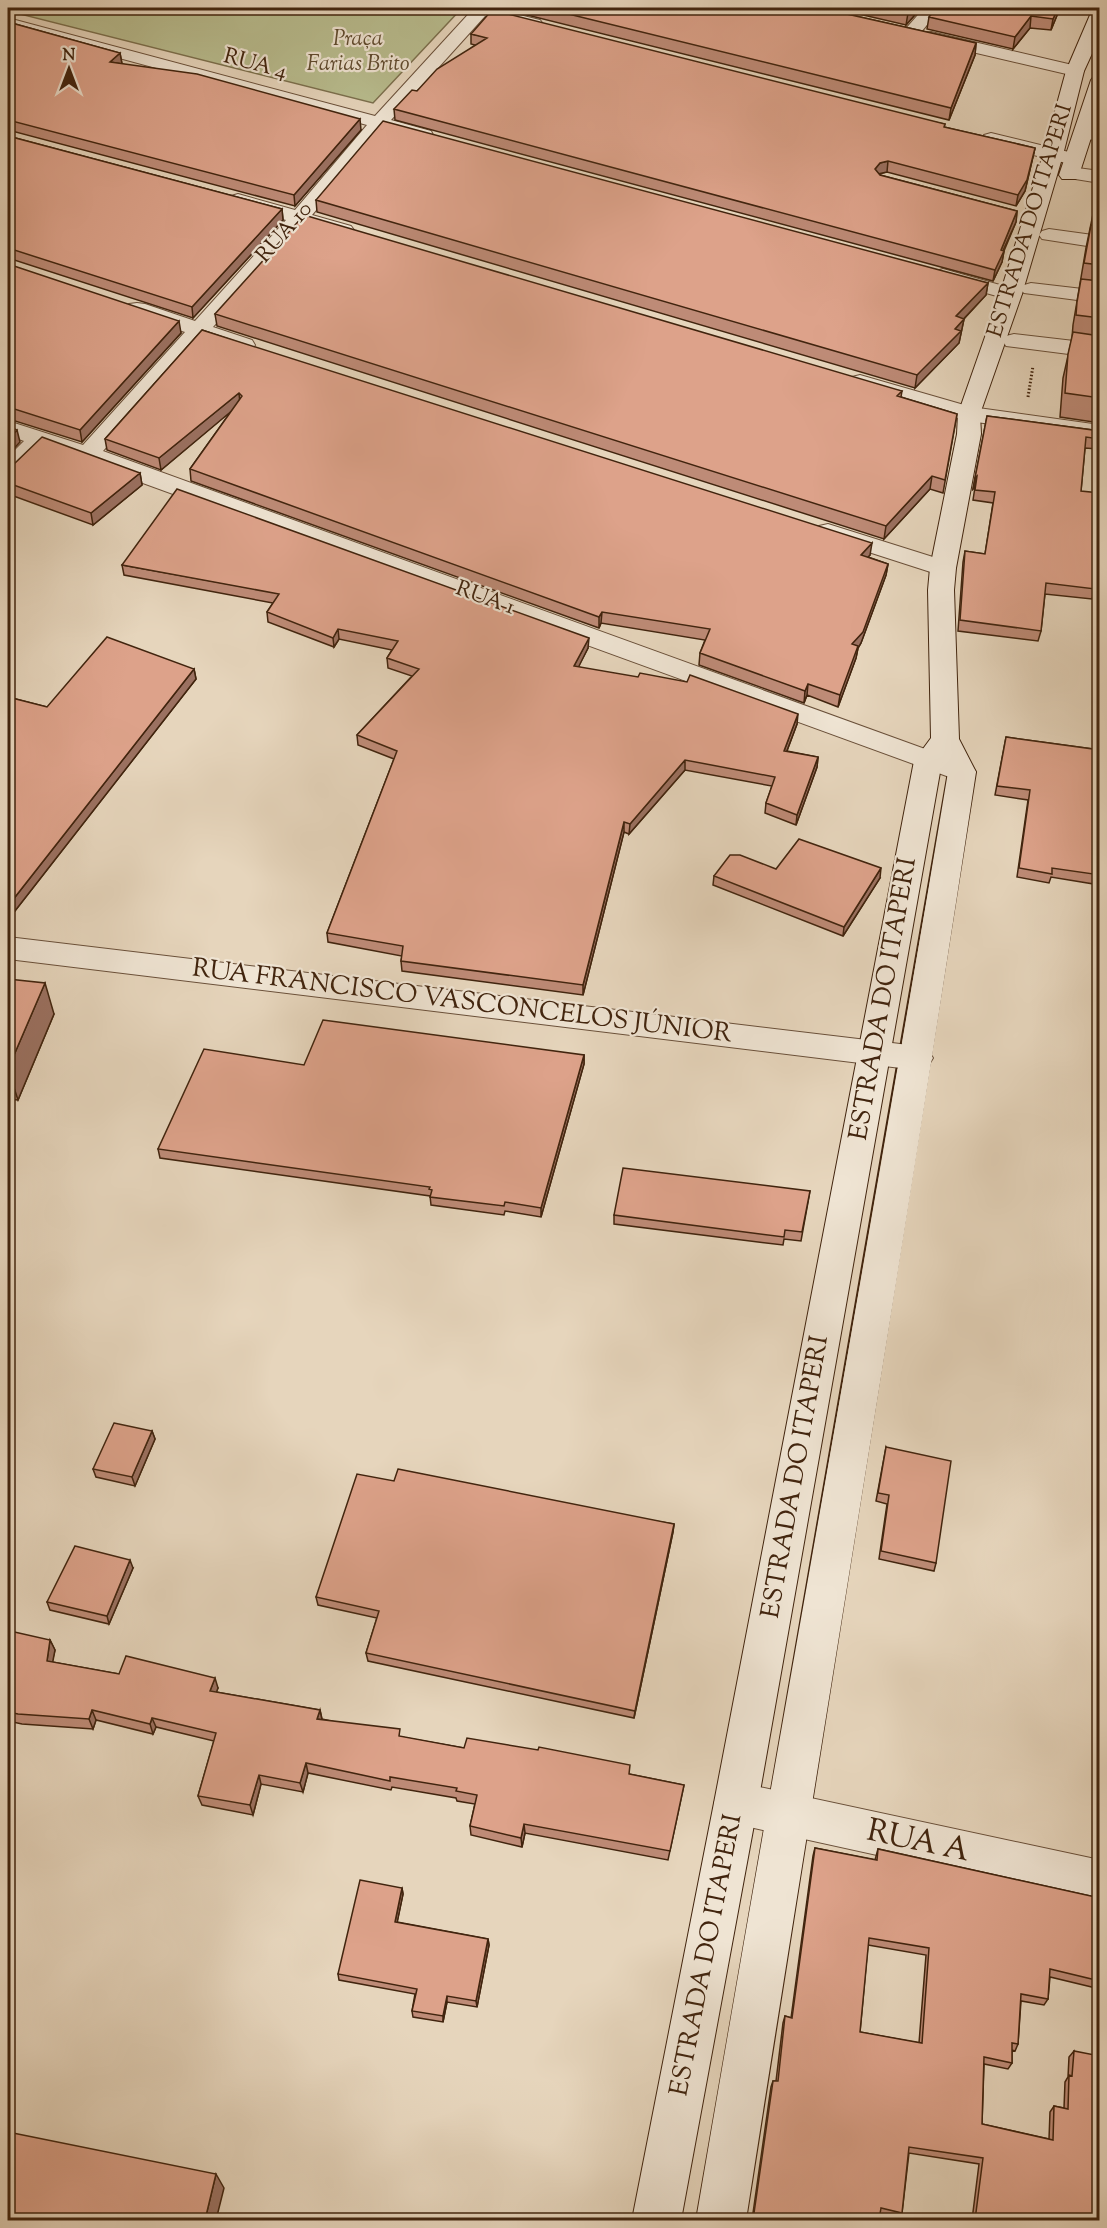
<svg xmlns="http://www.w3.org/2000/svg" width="1107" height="2228" viewBox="0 0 1107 2228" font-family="'Sorts Mill Goudy',serif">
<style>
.green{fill:#b8bc8e;stroke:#7c704e;stroke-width:1.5}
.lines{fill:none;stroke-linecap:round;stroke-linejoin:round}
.street-casing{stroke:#6a503a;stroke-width:2}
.secondary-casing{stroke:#41240e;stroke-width:2}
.path{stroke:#41240e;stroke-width:3;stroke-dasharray:1.5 2;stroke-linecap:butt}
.street{fill:#efe4d3;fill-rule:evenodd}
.secondary{fill:#efe4d3;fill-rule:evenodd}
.wall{fill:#be8b77;stroke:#41240e;stroke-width:1.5;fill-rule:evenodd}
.shaded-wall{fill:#9b7161;stroke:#41240e;stroke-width:1.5}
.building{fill:#dda28a;stroke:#41240e;stroke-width:1.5;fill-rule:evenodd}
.labels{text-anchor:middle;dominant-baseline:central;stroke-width:4.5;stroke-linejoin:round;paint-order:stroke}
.far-park-label{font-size:22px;font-style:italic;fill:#5f4a2e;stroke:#efe4d3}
.far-street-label{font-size:22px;fill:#41240e;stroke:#efe4d3}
.street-label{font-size:26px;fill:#41240e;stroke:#efe4d3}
.near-street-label{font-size:32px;fill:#41240e;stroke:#efe4d3}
</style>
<rect width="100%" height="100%" fill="#e6d5bc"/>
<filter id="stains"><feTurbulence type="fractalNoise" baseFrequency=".00333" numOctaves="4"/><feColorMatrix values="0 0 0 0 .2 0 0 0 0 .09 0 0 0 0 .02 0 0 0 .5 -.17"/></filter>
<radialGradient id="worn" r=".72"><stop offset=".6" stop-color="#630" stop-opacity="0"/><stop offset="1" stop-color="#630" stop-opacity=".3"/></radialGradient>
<path class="green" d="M8 8H462L373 103 8 11Z"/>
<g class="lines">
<defs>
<path id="street" d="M474 8H491L540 20 543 24 540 28 534 29 485 16 391 120 431 131 433 135 431 139 424 141 383 130 312 215 351 226 354 230 351 234 344 236 303 225 213 327 252 340 255 345 252 350 244 352 203 338 103 451 972 766 976 772 972 778 962 781 952 778 44 447 16 474 8 476V457L24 441 8 435V421L83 445 185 332 129 314 126 309 129 304 137 303 145 304 195 321 286 220 231 204 228 200 231 196 238 194 295 210 367 125 8 28V18L375 116Z
M924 8H941L917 37H905L902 33Z
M931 32 1081 67 1084 71 1081 75 1075 76 925 41 922 37 925 33Z
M1083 127 1100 129V141L1076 137 1074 133 1076 129Z
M991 133 1081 155 1084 159 1081 163 1074 165 984 143 982 139 984 135Z
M1070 167 1100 171V183L1063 177 1060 173 1063 169Z
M1049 229 1100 236V248L1042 239 1039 235 1042 231Z
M943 269 1018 290 1022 294 1018 298 1011 300 936 279 933 275 936 271Z
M1031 283 1100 291V303L1024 293 1020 289 1024 285Z
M1014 334 1100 344V358L1006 346 1003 341 1006 336Z
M860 375 971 407 1100 425V439L969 421 852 387 849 382 852 377Z
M828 524 952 563 956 568 952 573 943 576 819 536 816 531 819 526Z
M8 937 917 1046 928 1050 933 1058 928 1066 917 1070 8 959Z
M736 1782 1100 1860V1904L736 1824 721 1818 714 1803 721 1788Z"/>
<path id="secondary" d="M1093 8H1100V36L1084 71 1063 155 1022 294 980 414 981 434 956 568 954 590 959 739 976 772C903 1255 821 1737 746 2220H696C778 1737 868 1255 948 772L942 761 758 1803 681 2220H632L714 1803 914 761 931 738 928 590 930 568 957 434 958 414 1000 294 1043 155 1066 71Z
M1100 75V110L1079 175 1076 179H1062L1059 175 1091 80 1094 76Z"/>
</defs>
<use href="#street" class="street-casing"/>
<use href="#secondary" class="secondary-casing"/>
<path class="path" d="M1028 397 1033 366"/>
<use href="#street" class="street"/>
<use href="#secondary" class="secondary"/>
</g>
<path class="wall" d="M503 8H820L976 43 975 55 949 120 503 9Z
M833 8H921L906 25Z
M937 8H1060L1051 30 1030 28 1013 49 927 29 929 17Z
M8 22 120 53 122 64 361 130 295 206 8 130Z
M471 34 945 124 944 127 1035 148 1025 191 1016 206 887 172 879 174 880 175 1017 211 1016 222 1004 251 1002 262 993 281 395 120 394 109 475 45 471 44Z
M8 136 282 209 283 220 193 318 8 258Z
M1100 186V423L1060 417 1063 378 1072 338 1073 325 1086 248 1097 195Z
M316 200 988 283 986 295 964 319 959 343 915 388 317 212Z
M8 264 181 333 82 442 9 419 8 420Z
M215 314 902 391 901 397 957 414 943 493 930 489 884 539 217 326Z
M202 330 870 555 868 557 888 564 886 575 861 643 858 648 856 658 838 707 807 695 804 703 699 665 700 653 705 640 601 623 599 628 191 481 190 469 232 410 161 470 107 450 105 439Z
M987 416 1100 431V442L1098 449 1085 448 1081 491 1095 589 1092 599 1045 594 1041 631 1038 641 958 631 963 562 965 551 985 554 993 503 973 500 975 487 973 489Z
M8 465 140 473 142 485 93 525 8 494Z
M122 565 588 648 578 667 797 724 787 751 818 757 817 767 796 825 765 813 766 803 772 786 685 770 629 834 624 832 583 995 402 971 401 961 402 956 328 942 327 933 394 759 358 745 357 735 412 676 388 668 387 658 392 650 339 639 334 647 268 622 267 612 273 603 124 575Z
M194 669 196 679 11 916 8 915V697L47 707Z
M1006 737 1100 750V885L1051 877 1049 883 1017 877 1028 800 995 795Z
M776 869 880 878 843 936 713 885 714 876Z
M8 979 54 1014 18 1100 8 1099Z
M584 1055V1064L541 1217 505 1211 504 1215 431 1205 430 1196 160 1158 158 1149 304 1065Z
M810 1191 801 1241 784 1239 783 1245 614 1224V1215Z
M152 1431 155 1439 135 1486 96 1477 93 1469Z
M886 1447 936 1563 934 1571 879 1559 887 1504 876 1501Z
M394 1481 674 1524 673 1532 634 1718 368 1661 366 1653 377 1618 318 1605 316 1597Z
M133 1568 109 1624 50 1610 47 1602Z
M8 1638 50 1640 55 1650 52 1662 119 1674 218 1688 216 1692 320 1710 322 1719 401 1737 464 1748 629 1774 684 1785 668 1860 525 1833 522 1847 471 1835 470 1826 475 1804 457 1801 456 1798 392 1787 391 1790 308 1773 303 1792 261 1784 253 1815 202 1805 198 1796 214 1741 156 1727 153 1734 96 1720 93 1729 22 1724 8 1721Z
M815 1848 875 1860 878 1849 1100 1898V1989L1050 1977 1048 1999 1044 2005 1021 2001 1018 2044 1015 2051 1012 2050V2063L1008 2069 984 2064 982 2124 1049 2139 1050 2112 1054 2106 1064 2108 1065 2082 1068 2077 1069 2057 1074 2051 1100 2220H972L979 2164 909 2153 902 2213 899 2218 880 2214 879 2220H752L771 2087 773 2081H776L783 2023 785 2016 791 2018 813 1856ZM868 1945 926 1955 919 2043 860 2032Z
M402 1888 403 1894 397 1922 488 1939 489 1945 477 2007 447 2002 443 2022 413 2017 412 2011 415 1994 339 1980 338 1974Z"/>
<path class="shaded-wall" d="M913 8H921L906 25 908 13Z
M1058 8H1060L1051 30 1053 19Z
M1031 16 1030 28 1013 49 1015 37Z
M976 43 975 55 949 120 951 108Z
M120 53 122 64 110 62Z
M360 119 361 130 295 206 294 195Z
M1035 148 1025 191 1016 206 1018 195Z
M888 161 887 172 878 174 875 169 880 163Z
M282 209 283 220 193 318 192 307Z
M1017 211 1016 222 1001 255 1004 251 1002 262 993 281 995 270 1001 250Z
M988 283 986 295 954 329 956 316Z
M964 319 959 343 915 388 917 375 955 329Z
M179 321 181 333 82 442 80 430Z
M239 393 240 404 161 470 159 458Z
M17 430 20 442 8 455V440Z
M140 473 142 485 93 525 91 513Z
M932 476 930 489 884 539 886 526Z
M977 476 975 487 973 489 975 478Z
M872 543 870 555 859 567 861 555Z
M888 564 886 575 861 643 858 648 856 658 838 707 840 695 852 644Z
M602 612 601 623 599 628V617Z
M338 629 339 639 334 647 333 638Z
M589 638 588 648 574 676V666Z
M194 669 196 679 11 916 8 906Z
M808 684 807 695 804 703 805 691Z
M798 714 797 724 783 761 784 751Z
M818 757 817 767 796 825 797 815Z
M685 760V770L629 834 630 824Z
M624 822V832L583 995V985Z
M881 868 880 878 843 936 844 927Z
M45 983 54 1014 18 1100 8 1069Z
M584 1055V1064L541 1217V1208Z
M152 1431 155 1439 135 1486 132 1477Z
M674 1524 673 1532 634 1718 635 1711Z
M130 1560 133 1568 109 1624 107 1616Z
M50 1640 55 1650 51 1671 47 1661Z
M215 1678 218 1688 213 1701 210 1691Z
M92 1710 96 1720 93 1729 89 1719Z
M320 1710 322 1720 317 1719Z
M152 1718 156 1727 153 1734 150 1724Z
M306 1763 308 1773 303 1792 300 1783Z
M259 1775 261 1784 253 1815 250 1805Z
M524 1824 525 1833 522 1847 521 1838Z
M402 1888 403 1894 396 1928 395 1922Z
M488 1939 489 1945 477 2007 476 2001Z
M447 1996V2002L443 2022V2016Z
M216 2174 224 2188 216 2220H205Z"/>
<path class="building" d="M544 8H820L976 43 951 108Z
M883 8H913L908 13Z
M937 8H1058L1053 19 1031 16 1015 37 929 17Z
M492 10 945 124 944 127 1035 148 1027 180 1018 195 888 161 880 163 875 169 880 175 1017 211 1001 250 1004 251 995 270 394 109 412 90 417 91 437 69 487 38 471 34Z
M8 22 120 53 110 62 197 74 360 119 294 195 8 120Z
M383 121 988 283 956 316 964 319 955 329 961 331 917 375 316 200Z
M8 136 282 209 192 307 8 248Z
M1100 186V210L1094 209Z
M304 215 902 391 897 396 957 414 945 480 932 476 886 526 215 314Z
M1091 225 1100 226V265L1084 263Z
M8 264 179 321 80 430 8 407Z
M1081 279 1100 281V318L1076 315 1077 302Z
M202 330 872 543 861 555 888 564 863 632 852 644 858 646 840 695 808 684 805 691 700 653 710 629 602 612 599 617 190 469 242 396 239 393 159 458 105 439Z
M1073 332 1100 336V398L1065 393 1068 354Z
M987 416 1100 431V439L1086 437 1081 491 1100 493V530L1095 589 1046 583 1041 631 960 620 965 551 985 554 995 492 975 490 977 476 975 478Z
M8 426 17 430 8 440Z
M42 437 140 473 91 513 8 483V465L15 463Z
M177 489 589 638 574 666 638 677 640 673 687 682 690 675 798 714 784 751 818 757 797 815 766 803 775 777 685 760 630 824 624 822 583 985 401 961 403 946 327 933 397 751 357 735 419 669 387 658 398 641 338 629 333 638 267 612 279 594 122 565Z
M107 637 194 669 8 906V697L47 707Z
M1006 737 1100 750V875L1052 868V874L1019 868 1030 790 997 786Z
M799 839 881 868 844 927 714 876 730 855H740L776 869Z
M8 979 45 983 8 1069Z
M323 1020 584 1055 541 1208 505 1202 504 1206 430 1197 432 1190 429 1189 430 1187 158 1149 204 1049 304 1065Z
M623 1168 810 1191 802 1232 785 1230 784 1237 614 1215Z
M114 1423 152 1431 132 1477 93 1469Z
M886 1447 951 1461 936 1563 881 1551 889 1495 878 1493Z
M398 1469 674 1524 635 1711 366 1653 379 1611 316 1597 357 1474 394 1481Z
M75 1546 130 1560 107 1616 47 1602Z
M10 1631 50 1640 47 1661 119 1674 126 1656 215 1678 210 1691 320 1710 317 1719 400 1729 399 1736 464 1748 467 1738 538 1750 539 1747 630 1765 629 1774 684 1785 670 1851 524 1824 521 1838 470 1826 477 1795 456 1791 457 1788 390 1777V1781L306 1763 300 1783 259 1775 250 1805 198 1796 216 1733 152 1718 150 1724 92 1710 89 1719 18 1714 8 1712V1638Z
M815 1848 877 1860 878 1849 1100 1898V1981L1050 1969 1048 1999 1021 1994 1018 2044 1012 2043V2063L984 2057 982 2124 1053 2140 1054 2106 1068 2109 1069 2075 1072 2076 1074 2051 1100 2056V2220H975L983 2158 909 2147 902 2213 881 2208 879 2220H753L773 2081H778L785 2016 792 2018ZM869 1938 929 1948 922 2043 860 2032Z
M360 1880 402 1888 395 1922 488 1939 476 2001 447 1996 443 2016 412 2011 417 1989 338 1974Z
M8 2132 216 2174 205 2220H8Z"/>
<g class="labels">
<g class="far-park-label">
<text x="358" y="40">Praça<tspan x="358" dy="25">Farias Brito</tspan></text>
</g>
<g class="far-street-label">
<text transform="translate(255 65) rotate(15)">RUA 4</text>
<text transform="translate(1031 221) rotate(-73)">ESTRADA DO ITAPERI</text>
<text transform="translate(285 233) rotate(-49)">RUA 10</text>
<text transform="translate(485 599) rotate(20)">RUA 1</text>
</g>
<g class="street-label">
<text transform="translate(884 999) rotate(-80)">ESTRADA DO ITAPERI</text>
<text transform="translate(462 1002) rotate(7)">RUA FRANCISCO VASCONCELOS JÚNIOR</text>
<text transform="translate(796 1477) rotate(-80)">ESTRADA DO ITAPERI</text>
<text transform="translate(707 1955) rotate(-79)">ESTRADA DO ITAPERI</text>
</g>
<g class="near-street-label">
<text transform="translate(918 1842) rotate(12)">RUA A</text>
</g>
</g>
<rect width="1107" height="2228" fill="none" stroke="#e6d5bc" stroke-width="30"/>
<rect x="9" y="9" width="1089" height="2210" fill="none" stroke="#41240e" stroke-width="3"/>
<rect x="15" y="15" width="1077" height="2198" fill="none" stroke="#41240e" stroke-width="1.5"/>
<g transform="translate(69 69)" stroke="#efe4d3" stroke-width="4.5" paint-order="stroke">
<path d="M0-4.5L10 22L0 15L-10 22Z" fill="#41240e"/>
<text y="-9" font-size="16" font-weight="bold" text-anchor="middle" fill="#41240e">N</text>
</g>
<rect width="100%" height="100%" filter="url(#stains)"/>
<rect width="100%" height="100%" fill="url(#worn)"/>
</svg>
